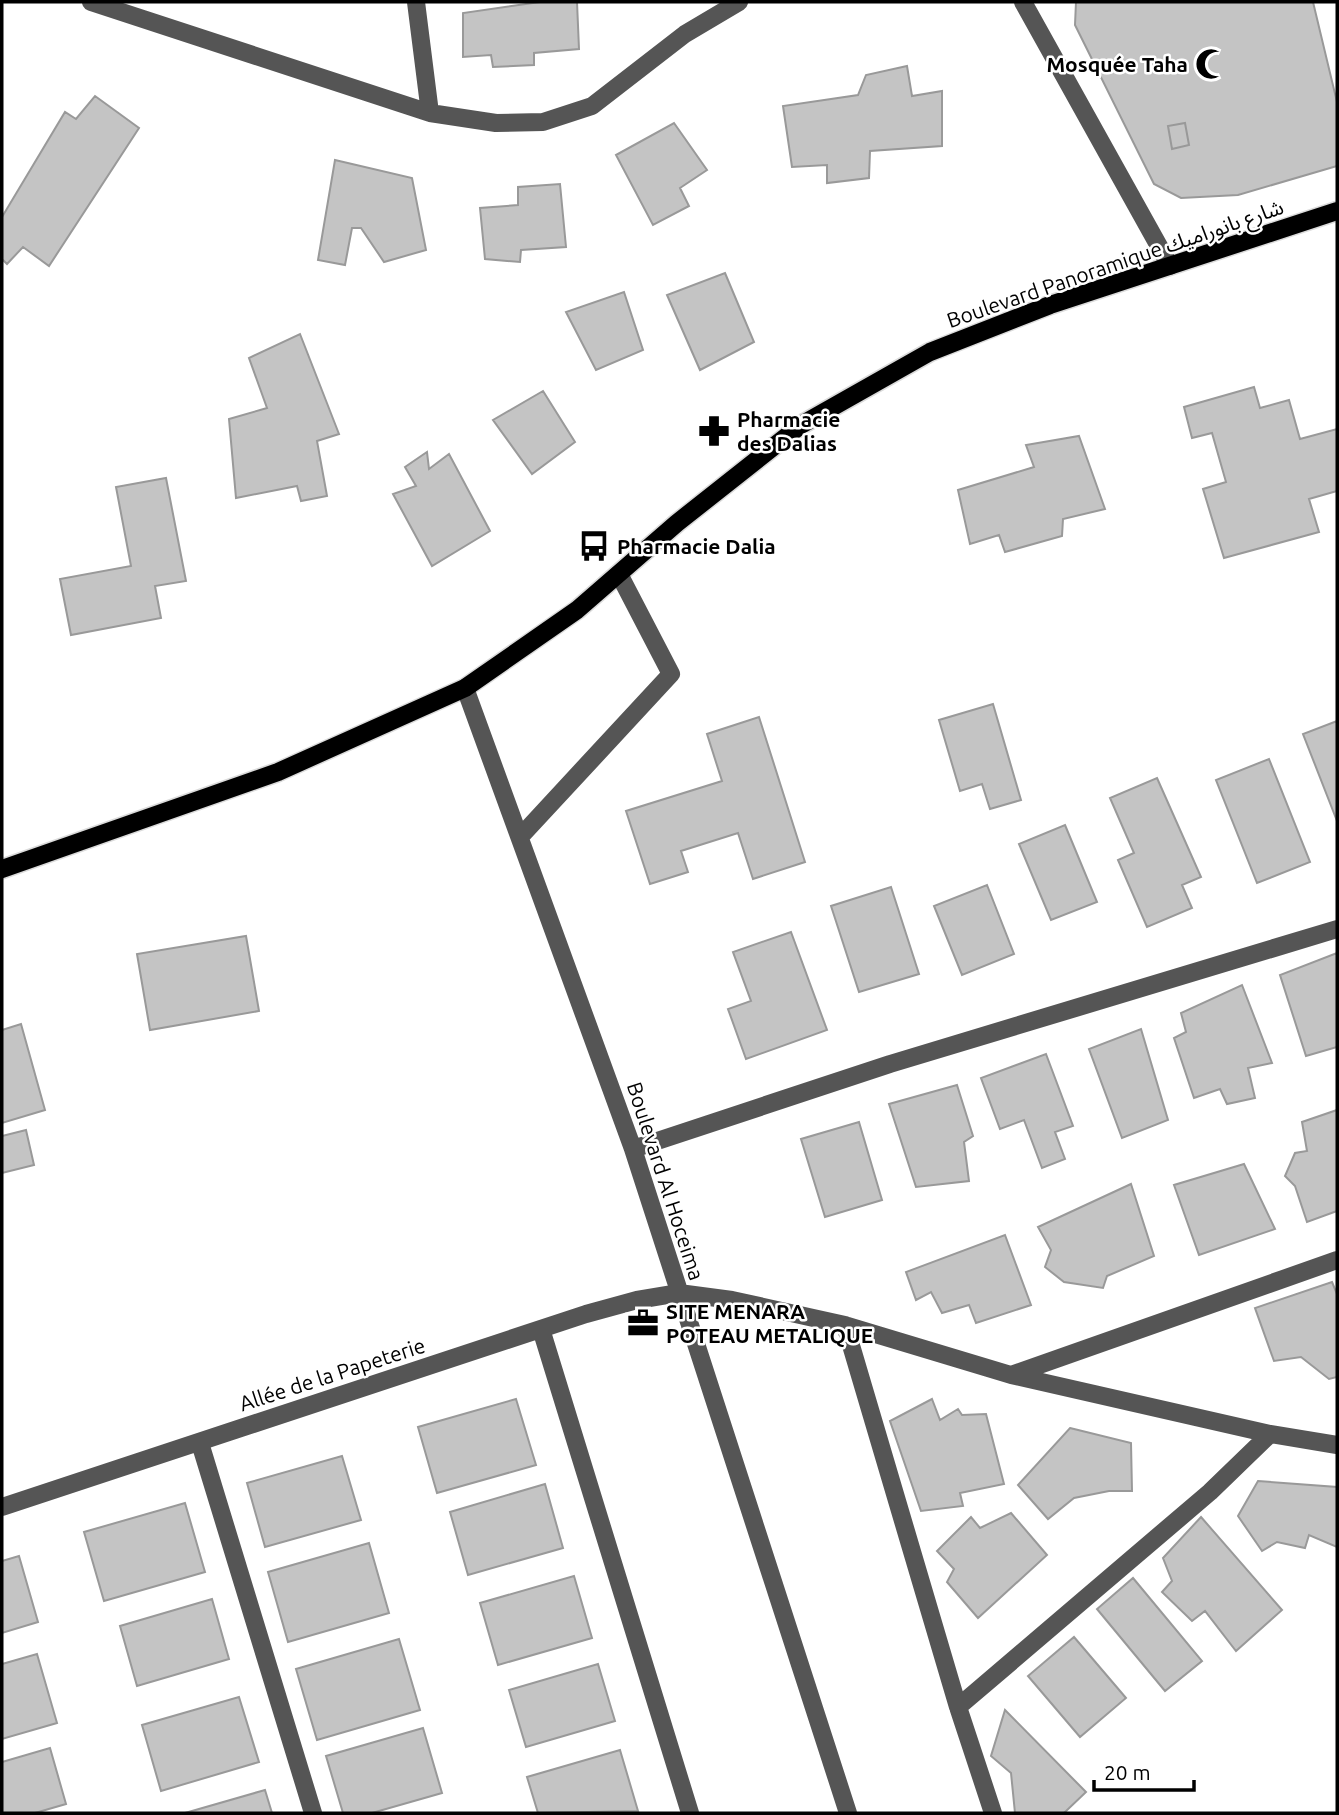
<svg xmlns="http://www.w3.org/2000/svg" width="1339" height="1815" viewBox="0 0 1339 1815" font-family="Ubuntu,'Noto Sans Arabic',sans-serif">
<style>
.building{fill:#c4c4c4;stroke:#999;stroke-width:2}
.lines{fill:none;stroke-linecap:round;stroke-linejoin:round}
.major-casing{stroke:#dbdbdb;stroke-width:21}
.minor{stroke:#555;stroke-width:18}
.major{stroke:#000;stroke-width:18}
.labels{text-anchor:middle;dominant-baseline:central;stroke-width:5;stroke-linejoin:round;paint-order:stroke}
.poi-label{font-size:21px;font-weight:bold;fill:#000;stroke:#fff;text-anchor:start}
.street-label{font-size:21px;fill:#000;stroke:#fff}
</style>
<rect width="100%" height="100%" fill="#fff"/>
<path class="building" d="M540 2H577L579 49 534 53V65L493 67 491 55 463 57V13Z
M1076 2H1313L1337 102V166L1238 195 1181 198 1154 184 1075 25Z
M907 66 912 96 942 91V146L870 151 869 178 827 183V165L792 167 783 106 858 95 866 75Z
M95 96 139 128 49 266 23 247 7 264 2 259V217L65 112 76 119Z
M674 123 707 170 680 188 689 206 653 225 616 155Z
M1185 123 1189 145 1172 149 1168 126Z
M335 160 412 178 426 250 384 262 361 228H352L345 265 318 260Z
M560 184 566 247 521 250 520 262 485 259 480 208 518 205V187Z
M725 273 754 342 700 370 667 295Z
M624 292 643 350 596 370 566 312Z
M300 334 339 434 317 441 327 496 301 501 297 486 236 498 229 419 267 408 249 358Z
M1254 387 1260 408 1289 400 1300 439 1337 429V491L1309 499 1319 532 1224 558 1203 489 1226 482 1212 433 1192 438 1184 407Z
M543 391 575 442 532 474 493 420Z
M1079 436 1105 509 1063 519 1062 536 1005 552 999 535 970 544 958 490 1034 467 1026 445Z
M427 452 429 469 449 454 490 531 432 566 393 494 416 486 405 467Z
M166 478 186 581 155 586 161 618 71 635 60 579 131 566 116 487Z
M993 704 1021 800 990 809 982 784 960 791 939 720Z
M759 717 805 862 753 879 738 833 681 851 688 872 650 884 626 811 722 781 707 734Z
M1337 721V821L1303 734Z
M1269 759 1310 862 1257 883 1216 780Z
M1157 778 1201 877 1182 885 1192 908 1147 927 1118 860 1134 853 1110 798Z
M1065 825 1097 902 1051 920 1019 844Z
M987 885 1014 954 962 975 934 906Z
M891 887 919 974 859 992 831 906Z
M791 932 827 1030 746 1059 728 1009 751 1001 733 952Z
M246 936 259 1011 150 1030 137 954Z
M1337 953V1047L1306 1056 1280 975Z
M1242 985 1272 1063 1248 1068 1255 1098 1227 1104 1220 1089 1194 1098 1174 1038 1186 1032 1181 1013Z
M21 1024 45 1110 2 1123V1030Z
M1141 1029 1168 1120 1122 1138 1089 1049Z
M1046 1054 1073 1126 1055 1132 1065 1159 1042 1168 1024 1120 1000 1129 981 1078Z
M957 1085 973 1136 964 1142 969 1181 916 1187 889 1104Z
M1337 1110V1211L1307 1222 1295 1186 1285 1176 1295 1153 1307 1151 1302 1122Z
M859 1122 882 1200 825 1217 801 1139Z
M26 1130 34 1165 2 1173V1136Z
M1244 1164 1275 1229 1199 1255 1174 1185Z
M1131 1184 1154 1256 1107 1276 1103 1288 1064 1282 1045 1267 1051 1250 1038 1227Z
M1005 1235 1031 1305 976 1323 969 1305 942 1313 931 1292 916 1300 906 1272Z
M1332 1282 1337 1294V1377L1329 1379 1301 1357 1274 1361 1255 1308Z
M516 1399 536 1465 437 1493 418 1427Z
M932 1399 940 1420 958 1409 962 1415 986 1414 1004 1484 960 1493 963 1506 921 1511 890 1421Z
M1070 1428 1131 1443 1132 1491H1109L1074 1498 1048 1519 1018 1485Z
M342 1456 361 1520 265 1547 247 1483Z
M1258 1481 1337 1487V1547L1309 1535 1305 1548 1277 1542 1262 1551 1238 1516Z
M545 1484 563 1548 468 1575 450 1512Z
M185 1503 205 1572 104 1601 84 1532Z
M1011 1513 1047 1555 978 1618 947 1582 954 1569 937 1551 971 1517 980 1528Z
M1201 1517 1282 1610 1236 1651 1205 1611 1192 1621 1162 1592 1172 1581 1163 1558Z
M369 1543 389 1613 288 1642 268 1572Z
M19 1556 38 1622 2 1633V1561Z
M574 1576 592 1638 498 1665 480 1603Z
M1133 1578 1202 1661 1165 1691 1097 1609Z
M212 1599 229 1659 137 1686 120 1626Z
M1074 1637 1126 1698 1080 1737 1028 1676Z
M399 1639 420 1710 317 1740 296 1669Z
M37 1654 57 1723 2 1739V1664Z
M598 1664 615 1721 526 1747 509 1690Z
M239 1697 259 1762 161 1791 142 1725Z
M1005 1710 1086 1792 1064 1813H1015L1011 1773 991 1756Z
M423 1728 442 1793 372 1813H343L326 1756Z
M50 1748 66 1804 35 1813H2V1762Z
M620 1750 638 1811 538 1813 527 1777Z
M265 1790 272 1813H185Z"/>
<g class="lines">
<defs>
<path id="major" d="M2 869 278 772 465 688 577 610 677 523 801 425 930 352 1050 305 1337 211"/>
</defs>
<use href="#major" class="major-casing"/>
<path class="minor" d="M91 2 430 113 496 123 543 122 592 106 685 34 739 2
M416 2 430 113
M1023 2 1170 266
M465 688 633 1149 848 1813
M520 837 671 674 619 574
M633 1149 890 1064 1337 929
M845 1325 958 1707 993 1813
M541 1329 690 1813
M1011 1375 1337 1260
M200 1443 313 1813
M2 1507 586 1314 637 1300 679 1293 732 1300 845 1325 1011 1375 1270 1434 1337 1445
M958 1707 1210 1492 1270 1434"/>
<use href="#major" class="major"/>
</g>
<defs>
<symbol id="mosque-bare" viewBox="-9 -9 18 18"><path d="M3.5-4.9A6 6 0 1 0 3.5 4.9A5 5 0 1 1 3.5-4.9Z" fill="#000" stroke="#fff" stroke-width="2.5" paint-order="stroke"/></symbol>
<symbol id="pharmacy-bare" viewBox="-9 -9 18 18"><path d="M-2-6h4v4h4v4h-4v4h-4v-4h-4v-4h4Z" fill="#000" stroke="#fff" stroke-width="2.5" paint-order="stroke"/></symbol>
<symbol id="bus-bare" viewBox="-9 -9 18 18"><path d="M-5-6H5V4H4V6H2V4H-2V6H-4V4H-5ZM-3.5-4V0h7V-4ZM-3.5 1.2v1.5H-2V1.2ZM2 1.2v1.5H3.5V1.2Z" fill="#000" stroke="#fff" stroke-width="2.5" paint-order="stroke"/></symbol>
<symbol id="office-bare" viewBox="-9 -9 18 18"><path d="M-6-3h4V-5.5h4V-3h4V5H-6ZM-1-4.5V-3h2v-1.5ZM-6 0V1H6V0Z" fill="#000" stroke="#fff" stroke-width="2.5" paint-order="stroke"/></symbol>
</defs>
<g fill-rule="evenodd">
<use href="#mosque-bare" x="1189" y="42" width="44" height="44"/>
<use href="#pharmacy-bare" x="692" y="409" width="44" height="44"/>
<use href="#bus-bare" x="572" y="524" width="44" height="44"/>
<use href="#office-bare" x="621" y="1301" width="44" height="44"/>
</g>
<g class="labels">
<g class="poi-label">
<text x="1188" y="64" text-anchor="end">Mosquée Taha</text>
<text x="737" y="419">Pharmacie<tspan x="737" dy="24">des Dalias</tspan></text>
<text x="617" y="546">Pharmacie Dalia</text>
<text x="666" y="1311">SITE MENARA<tspan x="666" dy="24">POTEAU METALIQUE</tspan></text>
</g>
<g class="street-label">
<text transform="translate(1115 263) rotate(-19)">Boulevard Panoramique شارع بانوراميك</text>
<text transform="translate(666 1181) rotate(72)">Boulevard Al Hoceima</text>
<text transform="translate(332 1374) rotate(-18)">Allée de la Papeterie</text>
</g>
</g>
<rect width="1339" height="1815" fill="none" stroke="#000000" stroke-width="7"/>
<path d="M1094 1780v10h100v-10" fill="none" stroke="#000000" stroke-width="3.5"/>
<text x="1104" y="1780" font-size="21" fill="#000000" stroke="#ffffff" stroke-width="5" paint-order="stroke">20 m</text>
</svg>
